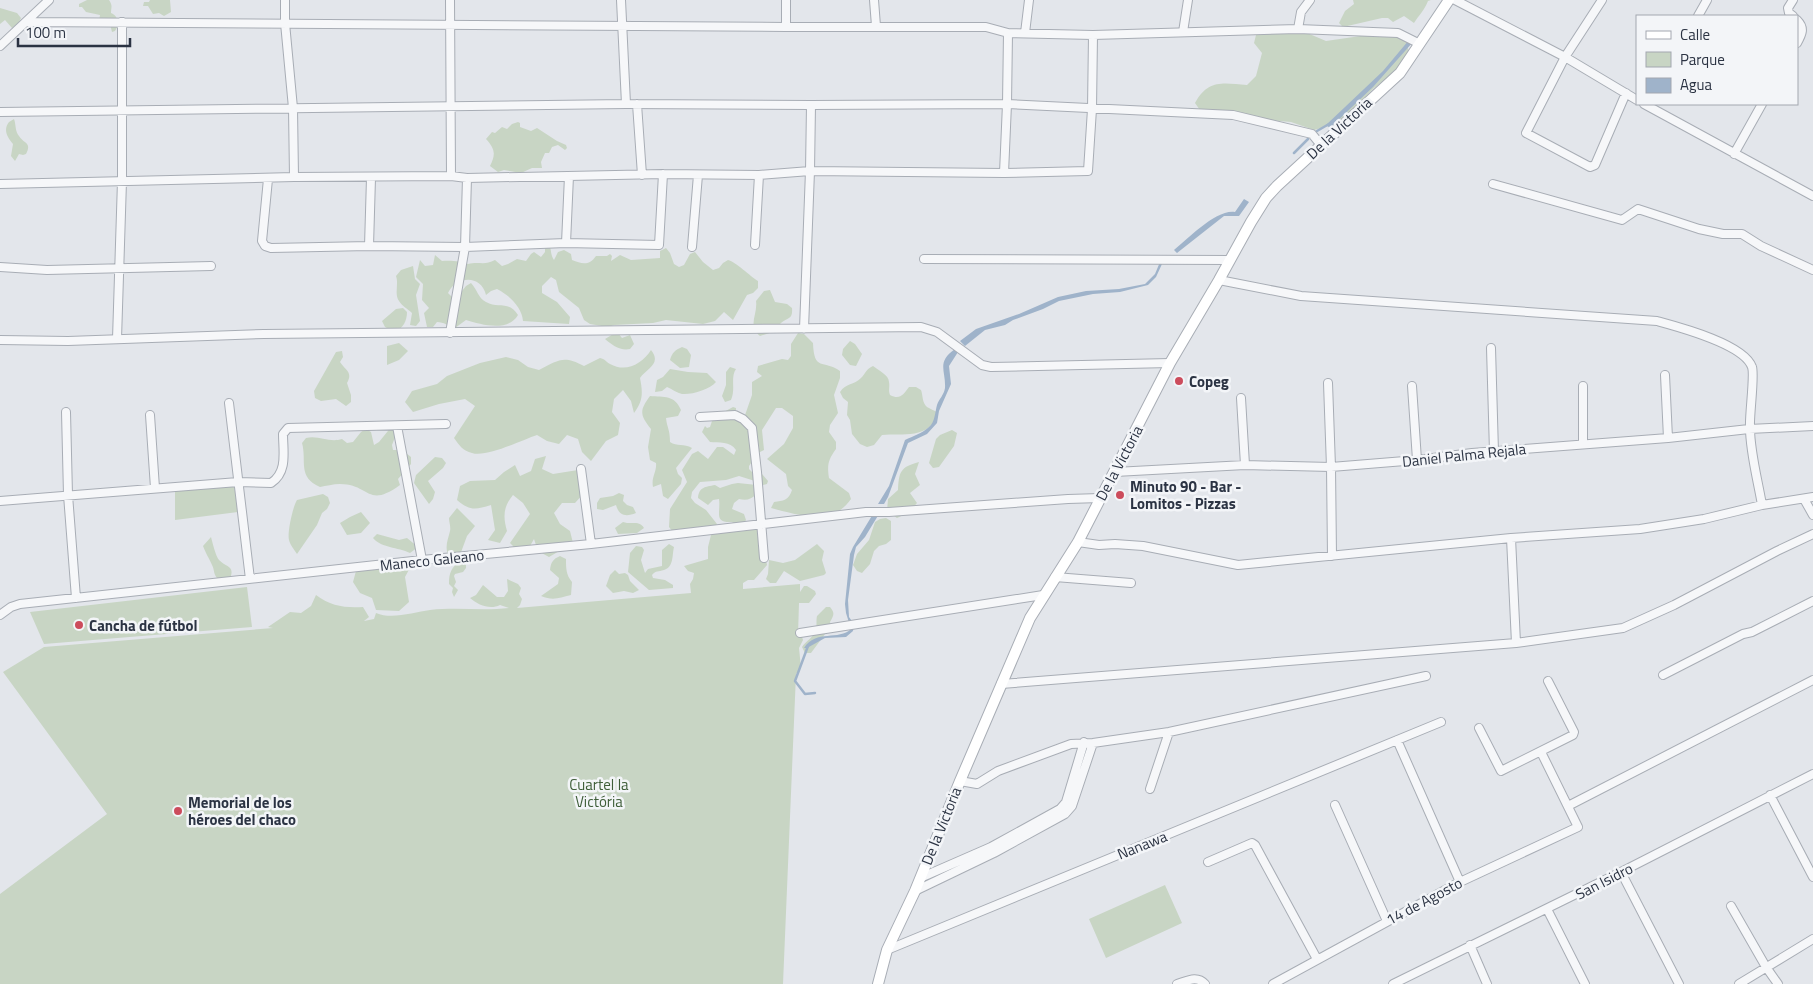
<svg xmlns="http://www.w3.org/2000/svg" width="1813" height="984" viewBox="0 0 1813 984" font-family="'Titillium Web',sans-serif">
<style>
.green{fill:#c8d5c4}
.water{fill:#9fb3ca}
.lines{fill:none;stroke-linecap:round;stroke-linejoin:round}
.stream{stroke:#9fb3ca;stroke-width:2.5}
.street-casing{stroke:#a8adb5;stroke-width:10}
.secondary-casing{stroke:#a8adb5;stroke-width:12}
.street{stroke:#f6f7f9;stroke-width:8}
.secondary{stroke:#fff;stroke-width:10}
.poi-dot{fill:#cc4c5c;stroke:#f3f5f8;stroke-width:2}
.labels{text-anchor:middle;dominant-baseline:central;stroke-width:5;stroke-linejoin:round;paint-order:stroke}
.street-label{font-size:15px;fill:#2b3343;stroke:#f3f5f8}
.poi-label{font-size:15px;font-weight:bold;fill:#2b3343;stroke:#f3f5f8;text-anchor:start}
.park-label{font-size:15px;fill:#3f5e39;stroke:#f3f5f8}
</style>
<rect width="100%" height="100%" fill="#e3e6eb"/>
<path class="green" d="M87 0H109C113 6 111 7 111 13 119 16 119 25 115 31L112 32 110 24 99 21 100 15 86 12 82 7H79V4Z
M150 0H170L171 12 164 16 159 13 153 14 148 6H143L144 2H149Z
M1353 0H1431L1428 1C1424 11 1419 15 1414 23L1404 16 1393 22 1388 18H1382L1343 27 1339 23 1345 11 1354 4Z
M0 8 17 13 21 18 17 26 12 28 5 20 0 24Z
M1267 25 1293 27 1326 41 1388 32 1408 37 1407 46 1409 51 1395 72 1374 88 1340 123 1314 130 1291 122 1214 116 1202 113 1195 103C1208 79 1223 83 1247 85L1256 76 1262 53 1254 43 1257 31Z
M14 119C16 124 15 132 19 136 24 144 32 142 26 154L23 155 19 154 15 161 11 156 13 144C7 137 3 130 9 122Z
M518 122 520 123V127L531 131 537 128 557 141 566 145 567 148 565 150 558 145 552 147 549 153H545L541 162 542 168H532L521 173 504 170 498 172 490 166C496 154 495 149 486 139L492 132 495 133 502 127 507 129 512 124Z
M545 243H548C552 248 550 255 554 260L558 252 564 250 571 254 572 260C582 264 589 266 596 256H607L610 254 612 256 611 261 620 255 631 260 660 258V251L666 248 670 253 674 264 679 267 684 265 690 254 695 252 703 262 713 270 719 268 723 263 728 260C736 262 750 276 758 281V288L753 293 747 295 733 320 724 312 715 321 703 324 666 320 653 323 614 325 608 327 590 324 584 320 579 308 559 292 556 280 551 277 542 286V293L557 302 570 317 569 324 523 321C522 307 509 295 497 289L491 291 486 295C481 274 456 276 448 293L452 297 458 296 466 286 471 283C477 289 478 298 486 302 498 309 509 300 518 315 508 332 482 325 466 320L455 328C448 326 444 322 437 322L433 327H427L424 313 429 308 422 300 423 284 416 277 420 260 425 266 433 265 435 255 442 261C449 260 462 261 468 264 479 261 484 266 495 260L502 266 508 264 517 259 526 261 531 254 534 252 541 257 545 252Z
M413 266 415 279 420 284 416 295 420 321 416 326 410 325 412 313C408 309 402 306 399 301 394 294 399 284 396 276L401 270Z
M770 290 775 302 787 304 792 308C793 320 788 317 781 323 772 332 774 332 760 336 747 326 758 314 756 301L764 291Z
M403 308 407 312C407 321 403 328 395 332L385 327 382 321 396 309Z
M615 333H618L622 338 630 335 634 344 630 349C620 351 612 345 605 339Z
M798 333 804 334 813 343C814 372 823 359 840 371V378L834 395 838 413 830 425 829 432 836 442V449C828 460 827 465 829 478L849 493 851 499C832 527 799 515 771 508L774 502C783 501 789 500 792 490L788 486 786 474 767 459 784 444 793 428V416L782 408H776L762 430 764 450 758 453 756 431 744 418 752 395V382L762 376 757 372 758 366 782 359 788 360 791 356V344Z
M850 341 855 344 862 354 856 366 850 365 842 355 843 349Z
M399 343 408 351 399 360 387 365V346Z
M682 347 687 349 691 355 689 367 680 368 670 360C672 353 675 350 682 347Z
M651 350C662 364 647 368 640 378 643 393 643 401 634 413L631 401 623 390 614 399 612 412 620 423 618 435 606 441 591 461 582 452 578 439 567 435 559 444 547 441 537 435C522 440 486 458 472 453 463 451 459 445 454 438L475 406 465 399 439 404 413 412 405 402 412 391 437 384 447 376 480 363 506 357 518 360 528 367 539 370C559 360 563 355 584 366L600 358C605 359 605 361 610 364 626 373 642 364 651 350Z
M342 351 343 357 340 362C346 371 353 372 347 383L351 395V402L346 406 336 399 321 401 315 398 314 391 336 352Z
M873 366C878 370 889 375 889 382 890 387 888 390 890 395 900 400 903 395 909 387H916L921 390C923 395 922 403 927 407 930 409 934 410 938 413 930 440 902 433 882 435L874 445 867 447 860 444 852 434 850 420 847 415 848 402 843 398 840 392C846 383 854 385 861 378 866 373 866 369 873 366Z
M730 367 736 369C730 378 736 389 731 400L725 402 722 396 726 385V372Z
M670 369 688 372 707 373 716 382C710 389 692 395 682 394 677 393 672 389 667 387L662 391 655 392 657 380 663 377Z
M650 396C664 397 675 395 681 410L678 416 666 418C667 428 670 429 670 442 677 447 684 443 692 448L676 468 678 474 682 478 681 484 668 499 663 496 661 484 653 487C651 477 657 472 656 463L650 460 648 447 651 429C640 415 639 411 650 396Z
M733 407 736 408V411L741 419 749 424 750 447 754 459 749 466V469L753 473 762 474 768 481 767 484 763 485 758 482 739 476 726 480 700 482 692 492 691 498 695 503 706 510 717 524C711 535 700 530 690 528L685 533 673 532 669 527 670 509 687 482 682 470 692 454 698 451 708 459 717 447H723L734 455 736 450C730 441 719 443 710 442L702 432 705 426 707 428 710 427 713 418Z
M396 421 399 427 392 445 393 450C401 450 405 452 411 457V464L398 479 400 485C367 509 370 484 340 484 333 484 326 486 320 487 297 477 307 461 302 443L306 438C319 435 329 443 342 439L347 443 353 442 361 432 366 429 371 432 374 445 379 442Z
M952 430 957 433 954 446 939 467 933 468 929 463 936 439 940 435Z
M546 456 542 469 553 474 578 470 584 493 575 503H562L554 513 560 524 570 531 573 543 549 557 538 551 534 539 530 546 519 552 510 543 530 514 523 503 513 495C503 507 503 517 507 531L500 543 488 540 495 530 491 505C475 510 470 511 457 500L460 486 470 481 495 480 504 472 515 465 520 476 531 471 535 459Z
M435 457 442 458 446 463 443 468 428 481 435 492 433 499 429 504 414 483 416 475Z
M919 462 915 474 920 485 910 493 917 503 908 513 897 518 887 511 888 499 898 490C899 472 900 467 919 462Z
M738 483 757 485V494C751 499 747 501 739 499L734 503 732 509 744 514 746 520 743 525 737 526 732 522C713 523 721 512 719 499L713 500 708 505 698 498C699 487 705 487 715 485L720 488 732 484Z
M234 485 238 512 175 520V490Z
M619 493 624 495 623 501 627 505 633 507 636 513C626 517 619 516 616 505L603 510 597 509V503L600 498 613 496Z
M323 494 328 497 330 503 327 509 322 513 317 525 297 554C294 549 290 545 289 540 287 533 293 506 297 500Z
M457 508 475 526 467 536 460 555 449 557C444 547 448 540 450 531 451 527 449 522 449 518Z
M361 512 370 523 361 533 347 535 340 523 350 517Z
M886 518 891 521V540L886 544 879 546 874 551 870 564 862 573 857 571 853 565 857 554 869 540 875 522 880 519Z
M623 522C631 525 639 520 644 528L637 533 618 534 615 528Z
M753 529H760L767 565 754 580H748L743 583V589L800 584V592L804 586H807L815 591 816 594 809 603H799L798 635 802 637 803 640 799 648 801 668 796 674 783 984H0V894L107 814 3 672 44 647 273 628 268 627 290 612 301 613 311 606 316 595C331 606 344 608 363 607L369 617 364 621 374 619 376 613C392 620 414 612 430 610 457 607 483 611 509 608L500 605C490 610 478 605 470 598L476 595 483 585 497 597H504L508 591 507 579 518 584 521 588 519 594 522 599 520 605 517 608 691 593 690 584 693 579 694 573 688 571 684 566 708 559V547L711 535C728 528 739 534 753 529Z
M377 534 399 540 407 538 418 547 410 553C398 547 381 548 373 538Z
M211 537C212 541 216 557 219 560 227 568 235 565 230 579H218C213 574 215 571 212 565 209 558 206 554 203 546Z
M669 544 674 547C672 555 674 567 664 570 658 572 656 570 652 575L653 578 665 580 673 585V588L649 590 628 572 630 553 636 546 642 547 644 550 641 560 645 573 648 569 662 566V550Z
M817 544 824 551 822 560 826 573 824 575 800 581 784 571 776 583H770L766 579 768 574 769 560 783 563 795 560Z
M560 556 566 559C566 568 566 575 572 582L571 595C559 598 553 601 541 596L558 584 559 578 550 570C551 562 553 559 560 556Z
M389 559H401L411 566 405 577 409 602 399 611 376 610 372 598 360 593 353 582 356 571 379 566Z
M461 561 466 565V568L463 572 455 574 454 576 456 582 454 586 458 590 454 597 452 592 453 588 449 584C449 573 451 567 461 561Z
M615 570 619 574 625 573 628 575 630 581 639 590 633 593 624 591 613 593 606 586 610 575Z
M247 587 252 627 44 644 30 612Z
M826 607H830C835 613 834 615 830 622L831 626 811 653H805L802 647C806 641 814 637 816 630 817 626 816 620 817 616Z
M1165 885 1182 923 1106 958 1089 919Z"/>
<path class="water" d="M1409 40 1413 42 1373 87 1330 128 1326 125 1383 71Z
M1244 199 1249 202 1239 216H1224L1177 253 1174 250C1188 239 1216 209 1235 212Z
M1160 262 1162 264 1156 277 1148 285 1120 292 1093 294 1059 301 1043 309 1013 320 1005 325 985 330 965 346 960 341 976 329 1019 314 1058 297 1086 291 1119 289 1145 284 1155 274Z
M955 349 958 352 949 366 951 384 939 411 937 423 927 434 908 443 888 497 884 504H878L889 486 905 440C913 436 923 433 929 427 935 422 935 412 937 405 939 399 944 395 945 388 946 371 936 362 955 349Z
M873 514H879L865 537 856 547 854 555 848 600 849 617 854 624 853 631 846 637 825 638 807 648H804C816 629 839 641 851 629L846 613 845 604 850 554 853 547Z"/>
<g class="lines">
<path class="stream" d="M1317 131 1329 124
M1294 153 1308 139
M808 646 795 681 805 694 815 693"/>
<defs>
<path id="street" d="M285 0V23L293 108 294 177
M450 0 451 176
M621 0 626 104
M874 0 876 26
M1310 0 1301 12 1298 29 1398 33 1420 44
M1455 0 1565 57 1637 100
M1602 0 1565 57 1526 133 1590 167 1595 165 1626 93
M1793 0 1788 8 1789 13 1793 16
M1698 16 1707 0
M1797 20C1805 28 1802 34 1797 43
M27 22 786 27H986L1008 33 1093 35 1298 29
M786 27V0
M1183 32 1188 0
M1025 33 1029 0
M0 46 49 0
M637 104 642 175
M1644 104 1813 196
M0 112 626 104 811 105 1007 104 1233 115 1312 134 1321 145
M1734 154 1762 104
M1004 173 1007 104 1008 33
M268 179 262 241 265 246 271 248 369 246 465 247 566 243 659 245 663 174
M0 184 294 177 451 176 467 178 663 174 759 175 810 171 1004 173 1088 171 1092 109 1093 35
M1493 184 1622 220 1638 209 1699 229 1723 234H1742L1761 246 1813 270
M566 243 569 176
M755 245 759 175
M369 246 371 178
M692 247 698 175
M924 259 1230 260
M0 267 47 270 211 266
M1219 280 1301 296 1657 321C1679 327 1744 344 1752 367 1755 375 1749 416 1750 428 1750 452 1758 481 1762 505
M804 329 810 171 811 105
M450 333 465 247 467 178
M117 339 122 181V22
M0 340 68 341 264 334 921 327 937 332 982 365 991 367 1170 363
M1491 348 1494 452
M1665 375 1668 438
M1328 383 1331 467 1332 556
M1412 386 1417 460
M1583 386V444
M1241 398 1245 465
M229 403 250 579
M66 412 68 495 76 598
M150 415 155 488
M700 417 735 415 743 419 752 428 757 472 764 558
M397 426 422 560
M581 469 591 544
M1115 472 1245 465 1331 467 1417 460 1472 453 1668 438 1749 429 1813 426
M1804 499 1813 515
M0 501 238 482 271 483C288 472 283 451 283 434L288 428 446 424
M1511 538 1516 643 1623 628 1674 605 1777 551 1813 534
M1078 542 1099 545 1115 544 1143 546 1238 565 1511 538 1640 529 1704 519 1762 505 1813 497
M1055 577 1131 583
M0 615 11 607 20 604 422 560 591 544 866 512H889L1068 499 1100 498
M800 633 1043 595
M1663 675 1743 634 1752 632 1813 601
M1001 684 1516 643
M1479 728 1501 771 1573 735 1574 732 1548 681
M1397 740 1460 882
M960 781 977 784 998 771 1071 744 1093 743 1169 732 1426 676
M1150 789 1169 732
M1770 795 1813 877
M1335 805 1387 921
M1568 806 1813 680
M1208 862 1252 843 1255 845 1317 959
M1621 872 1679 984
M920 878 991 847 1060 809 1066 802 1084 742
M915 891 994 853 1065 814 1072 806 1093 743
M1731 906 1766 967 1778 984
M1547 909 1585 984
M1470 945 1487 984
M887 950 1441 722
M1177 984C1187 981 1197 975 1205 984
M1273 984 1460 882 1578 827 1541 752
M1393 984 1621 872 1813 774
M1739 984 1813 939"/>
<path id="secondary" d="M878 984 887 950 915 891 960 781 1030 618 1078 542 1170 363 1219 280 1251 222 1266 198 1277 186 1400 73 1449 0"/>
</defs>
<use href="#street" class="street-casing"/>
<use href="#secondary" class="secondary-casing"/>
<use href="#street" class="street"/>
<use href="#secondary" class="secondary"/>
</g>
<g class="poi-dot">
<circle cx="1179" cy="381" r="5"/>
<circle cx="1120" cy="495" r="5"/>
<circle cx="79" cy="625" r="5"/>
<circle cx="178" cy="811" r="5"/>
</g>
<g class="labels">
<g class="street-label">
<text transform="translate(1339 128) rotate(-43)">De la Victoria</text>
<text transform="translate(1464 455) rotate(-6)">Daniel Palma Rejala</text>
<text transform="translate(1119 463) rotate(-62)">De la Victoria</text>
<text transform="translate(432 560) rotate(-6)">Maneco Galeano</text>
<text transform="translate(941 826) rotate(-68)">De la Victoria</text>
<text transform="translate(1142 845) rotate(-22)">Nanawa</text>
<text transform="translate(1604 881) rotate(-27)">San Isidro</text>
<text transform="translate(1424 901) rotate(-28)">14 de Agosto</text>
</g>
<g class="poi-label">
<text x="1189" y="381">Copeg</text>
<text x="1130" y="486">Minuto 90 - Bar -<tspan x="1130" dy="17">Lomitos - Pizzas</tspan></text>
<text x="89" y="625">Cancha de fútbol</text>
<text x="188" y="802">Memorial de los<tspan x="188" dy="17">héroes del chaco</tspan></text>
</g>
<g class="park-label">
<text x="599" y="784">Cuartel la<tspan x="599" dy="17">Victória</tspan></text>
</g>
</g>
<rect x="1636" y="15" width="162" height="90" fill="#f3f5f8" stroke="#a3a7b0"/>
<rect x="1646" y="31" width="25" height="8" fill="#ffffff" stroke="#a3a7b0"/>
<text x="1680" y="40" font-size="15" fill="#2b3343">Calle</text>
<rect x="1646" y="52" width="25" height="15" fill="#c8d5c4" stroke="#a3a7b0"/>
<text x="1680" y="65" font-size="15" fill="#2b3343">Parque</text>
<rect x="1646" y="78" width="25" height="15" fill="#9fb3ca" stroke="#a3a7b0"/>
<text x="1680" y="90" font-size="15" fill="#2b3343">Agua</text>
<path d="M18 38v8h112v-8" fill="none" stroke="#2b3343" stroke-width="2.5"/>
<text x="25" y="38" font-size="15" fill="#2b3343" stroke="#f3f5f8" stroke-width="4" paint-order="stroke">100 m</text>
</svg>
